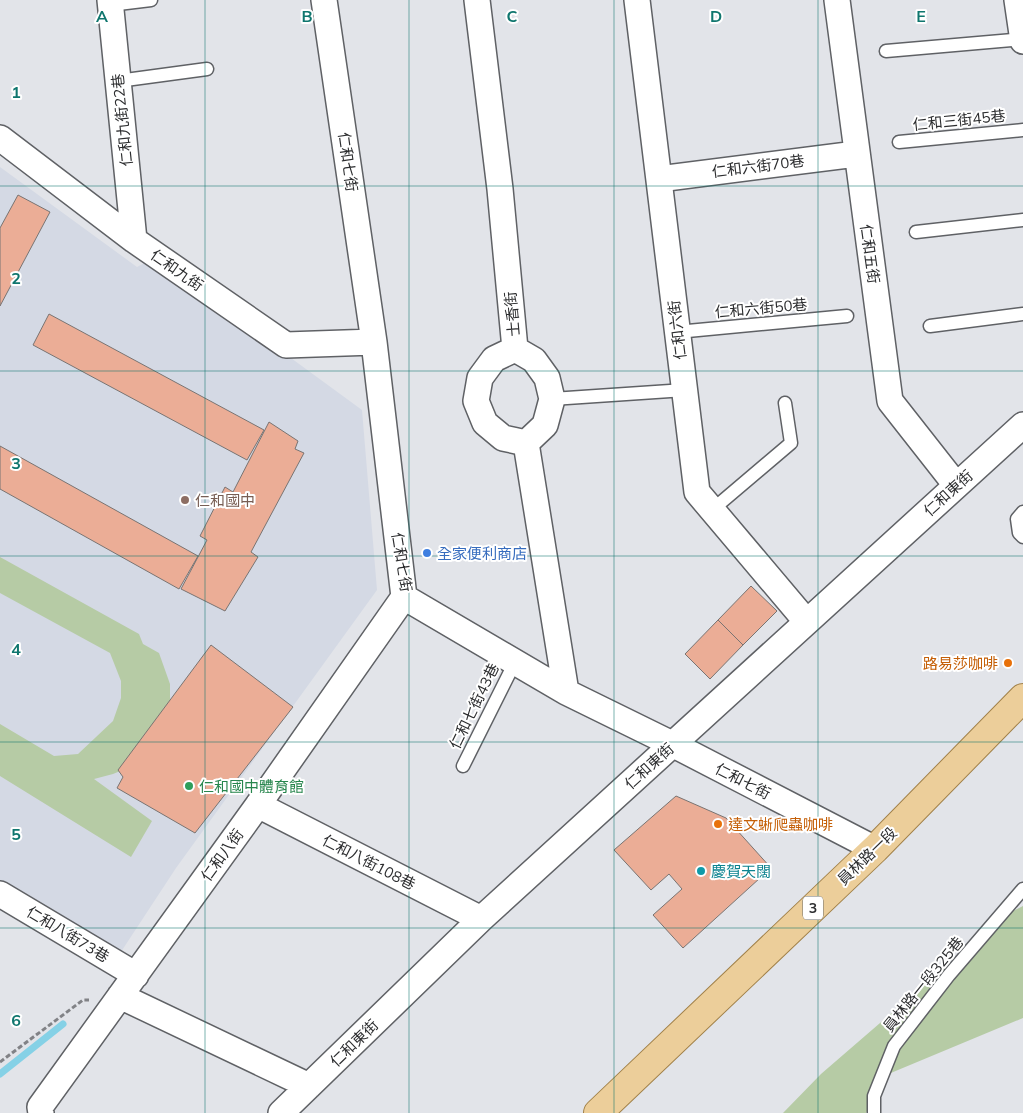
<svg xmlns="http://www.w3.org/2000/svg" width="1023" height="1113" viewBox="0 0 1023 1113" font-family="Mulish,'Noto Sans TC',sans-serif">
<style>
.built{fill:#d4d9e4}
.green{fill:#b6cba5}
.lines{fill:none;stroke-linecap:round;stroke-linejoin:round}
.stream{stroke:#85d1e6;stroke-width:7}
.building{fill:#ebad96;stroke:#797472}
.service-casing{stroke:#5f6165;stroke-width:15}
.minor-casing{stroke:#5f6165;stroke-width:28}
.primary-casing{stroke:#a18149;stroke-width:30}
.path{stroke:#818286;stroke-width:3;stroke-dasharray:5 2.5;stroke-linecap:butt}
.service{stroke:#fff;stroke-width:12}
.minor{stroke:#fff;stroke-width:25}
.primary{stroke:#ecce9a;stroke-width:28}
.grid{fill:none;stroke:#0f766e;stroke-width:1;stroke-opacity:0.55}
.education-dot{fill:#8d6e63;stroke:#fff;stroke-width:2}
.shop-dot{fill:#3f7fe0;stroke:#fff;stroke-width:2}
.food-dot{fill:#e8710a;stroke:#fff;stroke-width:2}
.leisure-dot{fill:#2e9e5b;stroke:#fff;stroke-width:2}
.culture-dot{fill:#0f9aa8;stroke:#fff;stroke-width:2}
.labels{text-anchor:middle;dominant-baseline:central;stroke-width:4;stroke-linejoin:round;paint-order:stroke}
.shield{fill:#fff;stroke:#6b6c6d;stroke-width:1}
.shield-label{font-size:14px;font-weight:bold;fill:#2c2d2f}
.street-label{font-size:15px;fill:#2c2d2f;stroke:#fff}
.education-label{font-size:15px;fill:#785e54;stroke:#fff;text-anchor:start}
.shop-label{font-size:15px;fill:#366cbe;stroke:#fff;text-anchor:start}
.food-label{font-size:15px;fill:#c56008;stroke:#fff;text-anchor:end}
.leisure-label{font-size:15px;fill:#27864d;stroke:#fff;text-anchor:start}
.culture-label{font-size:15px;fill:#0d838f;stroke:#fff;text-anchor:start}
.grid-label{font-size:16px;text-anchor:middle;font-weight:bold;fill:#0f766e;stroke:#fff;stroke-width:4;stroke-linejoin:round;paint-order:stroke}
</style>
<rect width="100%" height="100%" fill="#e2e4e9"/>
<path class="built" d="M0 167 137 267 154 258 362 410 377 590 176 868 115 961 0 891Z"/>
<path class="green" d="M0 557 139 634 143 644 159 653 170 684V712L140 763 113 774 94 779 152 821 131 857 0 776V724L54 756 78 754 113 721 121 698V681L110 653 0 593Z
M1023 906V1018L886 1075 866 1113H783L821 1074 1005 915Z"/>
<g class="lines">
<path class="stream" d="M0 1074 63 1024"/>
</g>
<path class="building" d="M18 195 50 212 0 306V228Z
M49 314 264 430 247 460 33 345Z
M269 422 298 441 295 449 304 453 251 552 258 557 225 611 181 589 207 540 200 536 225 487 233 492Z
M0 446 198 556 179 589 0 489Z
M751 586 777 611 743 645 718 620Z
M718 620 743 645 710 679 685 654Z
M211 645 293 707 195 833 117 788 123 777 118 770Z
M676 796 726 818 771 868 683 948 653 915 682 889 669 874 651 890 614 850Z"/>
<g class="lines">
<defs>
<path id="service" d="M110 5 151 0
M886 51 1023 39
M118 81 207 69
M899 142 1023 130
M916 232 1023 220
M930 326 1023 314
M677 332 847 316
M552 399 685 390
M712 510 791 443 785 403
M1023 512 1017 519 1019 533 1023 537
M463 766 515 662
M874 1113V1096L894 1046 949 975 1023 889"/>
<path id="minor" d="M110 0 134 240
M324 0 374 342 404 597 566 692 672 744 875 849
M477 0 500 189 515 349
M637 0 697 492 806 621
M837 0 890 401 956 485
M1017 0 1023 41
M0 138 134 240 286 345 374 342
M659 179 856 154
M515 349 494 359 480 378 476 401 485 423 503 438 526 443
M515 349 534 360 547 378 552 399 545 425 526 443
M526 443 566 692
M258 805 481 919
M0 894 136 975
M120 996 309 1086
M41 1113 40 1107 258 805 404 597
M281 1113 481 919 1023 425"/>
<path id="primary" d="M598 1113 875 849 1023 698"/>
</defs>
<use href="#service" class="service-casing"/>
<use href="#minor" class="minor-casing"/>
<use href="#primary" class="primary-casing"/>
<path class="path" d="M0 1062 83 1000H89"/>
<use href="#service" class="service"/>
<use href="#minor" class="minor"/>
<use href="#primary" class="primary"/>
</g>
<path class="grid" d="M205 0V1113M409 0V1113M614 0V1113M818 0V1113M0 186H1023M0 371H1023M0 556H1023M0 742H1023M0 928H1023"/>
<circle class="education-dot" cx="185" cy="500" r="5"/>
<circle class="shop-dot" cx="427" cy="553" r="5"/>
<g class="food-dot">
<circle cx="1008" cy="663" r="5"/>
<circle cx="718" cy="824" r="5"/>
</g>
<circle class="leisure-dot" cx="189" cy="786" r="5"/>
<circle class="culture-dot" cx="701" cy="871" r="5"/>
<g class="labels">
<rect class="shield" x="803" y="896.5" width="20" height="23" rx="4"/>
<g class="shield-label">
<text x="813" y="908">3</text>
</g>
<g class="street-label">
<text transform="translate(122 120) rotate(-96)">仁和九街22巷</text>
<text transform="translate(959 120) rotate(-6)">仁和三街45巷</text>
<text transform="translate(348 162) rotate(82)">仁和七街</text>
<text transform="translate(758 166) rotate(-7)">仁和六街70巷</text>
<text transform="translate(870 254) rotate(82)">仁和五街</text>
<text transform="translate(177 270) rotate(35)">仁和九街</text>
<text transform="translate(761 308) rotate(-5)">仁和六街50巷</text>
<text transform="translate(512 314) rotate(-95)">士香街</text>
<text transform="translate(677 330) rotate(-97)">仁和六街</text>
<text transform="translate(948 493) rotate(-42)">仁和東街</text>
<text transform="translate(402 562) rotate(81)">仁和七街</text>
<text transform="translate(474 706) rotate(-64)">仁和七街43巷</text>
<text transform="translate(649 766) rotate(-42)">仁和東街</text>
<text transform="translate(743 781) rotate(27)">仁和七街</text>
<text transform="translate(222 855) rotate(-54)">仁和八街</text>
<text transform="translate(867 856) rotate(-44)">員林路一段</text>
<text transform="translate(369 862) rotate(27)">仁和八街108巷</text>
<text transform="translate(68 934) rotate(31)">仁和八街73巷</text>
<text transform="translate(923 984) rotate(-51)">員林路一段325巷</text>
<text transform="translate(354 1043) rotate(-44)">仁和東街</text>
</g>
<g class="education-label">
<text x="195" y="500">仁和國中</text>
</g>
<g class="shop-label">
<text x="437" y="553">全家便利商店</text>
</g>
<g class="food-label">
<text x="998" y="663">路易莎咖啡</text>
<text x="728" y="824" text-anchor="start">達文蜥爬蟲咖啡</text>
</g>
<g class="leisure-label">
<text x="199" y="786">仁和國中體育館</text>
</g>
<g class="culture-label">
<text x="711" y="871">慶賀天闊</text>
</g>
</g>
<g class="grid-label">
<text x="102" y="22">A</text>
<text x="307" y="22">B</text>
<text x="512" y="22">C</text>
<text x="716" y="22">D</text>
<text x="921" y="22">E</text>
<text x="16" y="98">1</text>
<text x="16" y="284">2</text>
<text x="16" y="469">3</text>
<text x="16" y="655">4</text>
<text x="16" y="840">5</text>
<text x="16" y="1026">6</text>
</g>
</svg>
